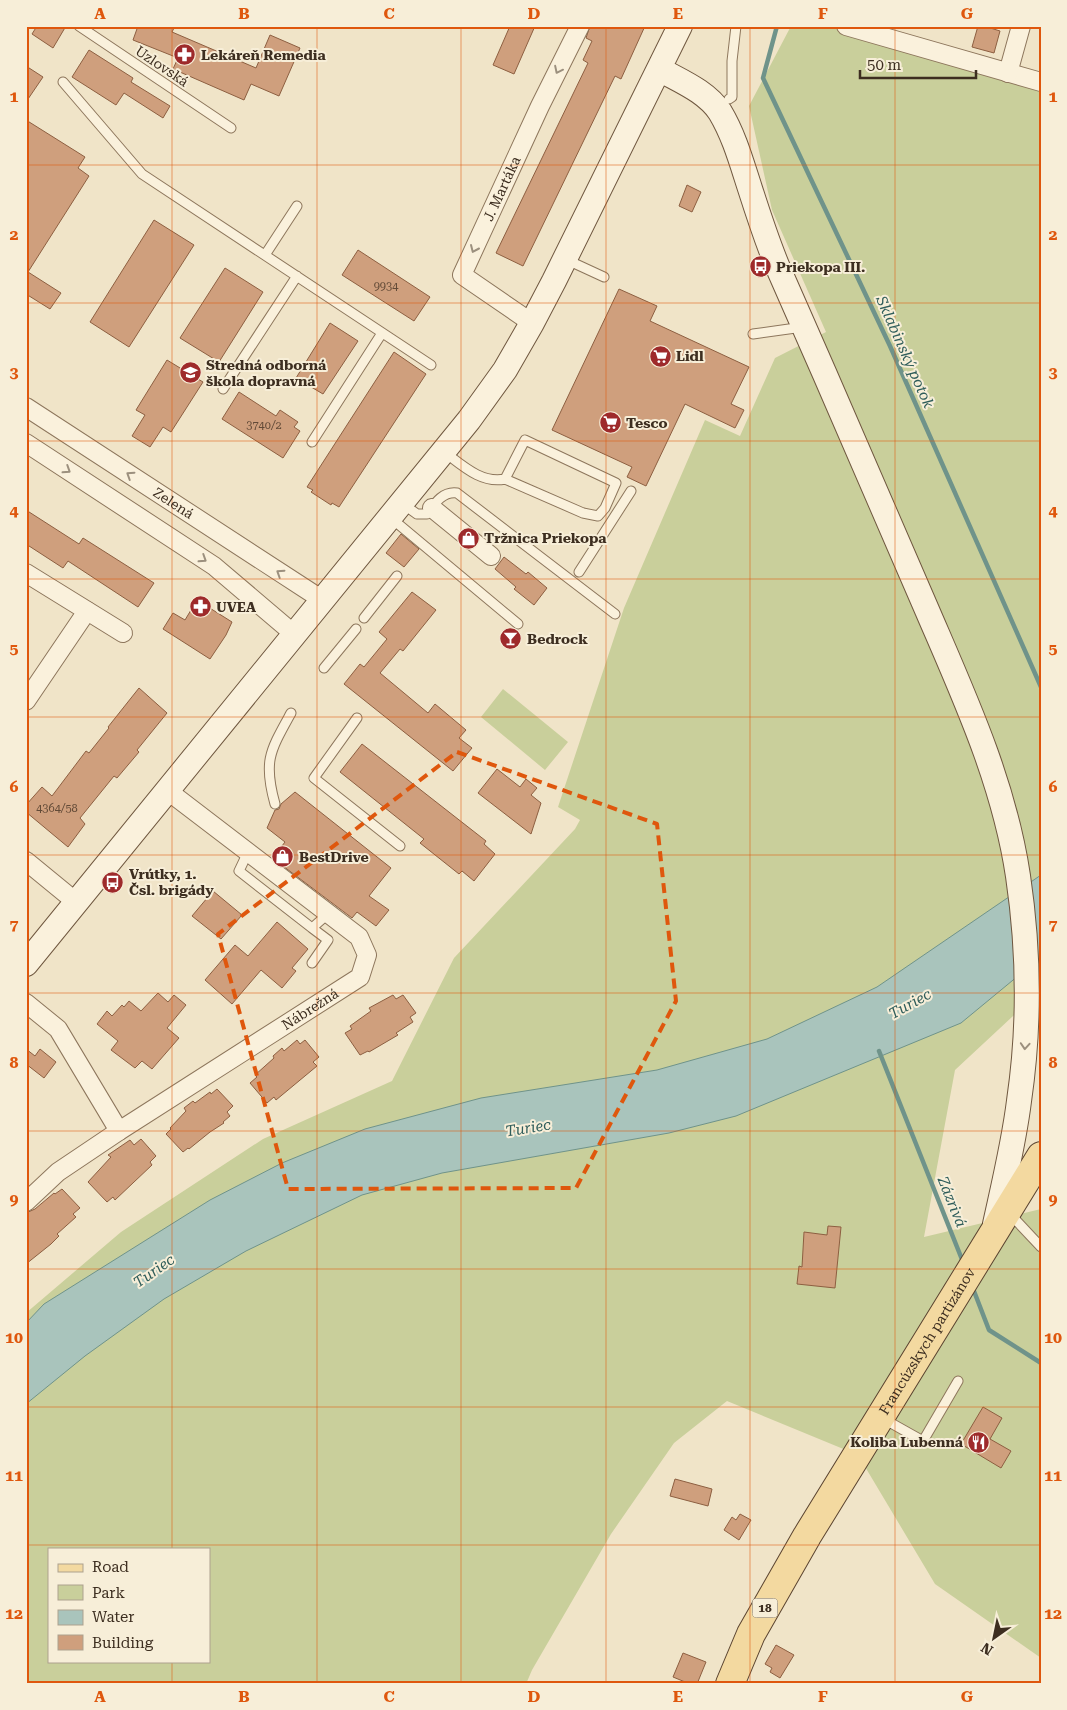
<svg xmlns="http://www.w3.org/2000/svg" width="1067" height="1710" viewBox="0 0 1067 1710" font-family="'Roboto Serif',serif">
<style>
.green{fill:#c9cf9b;fill-rule:evenodd}
.water{fill:#a9c4bc;stroke:#6f938a}
.lines{fill:none;stroke-linecap:round;stroke-linejoin:round}
.stream{stroke:#6f938a;stroke-width:4.5}
.building{fill:#cf9f7d;stroke:#8d5f41}
.lane-casing{stroke:#8d765c;stroke-width:11}
.street-casing{stroke:#8d765c;stroke-width:20}
.secondary-casing{stroke:#6f573f;stroke-width:26}
.primary-casing{stroke:#5b4430;stroke-width:30}
.lane{stroke:#faf1dc;stroke-width:9}
.street{stroke:#faf1dc;stroke-width:18}
.secondary{stroke:#faf1dc;stroke-width:24}
.primary{stroke:#f3d9a0;stroke-width:28}
.oneway{stroke:#9c907e}
.marked{fill:none;stroke:#df570d;stroke-width:4;stroke-dasharray:10 6;stroke-linejoin:round}
.grid{fill:none;stroke:#df570d;stroke-width:1;stroke-opacity:0.55}
.labels{text-anchor:middle;dominant-baseline:central;stroke-width:4;stroke-linejoin:round;paint-order:stroke}
.number-label{font-size:11px;fill:#624a37}
.shield{fill:#f7eed8;stroke:#756857;stroke-width:1}
.shield-label{font-size:12px;font-weight:bold;fill:#3d2e20}
.poi-label{font-size:14px;font-weight:bold;fill:#3d2e20;stroke:#f7eed8;text-anchor:start}
.street-label{font-size:14px;fill:#3d2e20;stroke:#f7eed8}
.water-label{font-size:15px;font-style:italic;fill:#2f5d5a;stroke:#f7eed8}
.neatline{fill:none;stroke:#df570d;stroke-width:2}
.grid-label{font-size:16px;text-anchor:middle;font-weight:bold;fill:#df570d}
</style>
<rect width="100%" height="100%" fill="#f0e4c8"/>
<path class="green" d="M791 26H830L1041 89V990L955 1070 924 1237 1041 1209V1658L935 1584 858 1455 727 1401 674 1443 611 1534 532 1670 526 1684H26V1313L121 1232 263 1139 392 1081 454 958 575 829 580 820 558 807 624 608 705 420 740 436 775 358 826 332 772 210 749 106ZM49 1549H209V1661H49Z
M503 689 568 742 545 770 481 717Z"/>
<path class="water" d="M1041 875V957L961 1023 736 1116 669 1133 442 1173 362 1195 246 1251 164 1299 85 1356 26 1404V1323L44 1304 210 1200 282 1163 365 1129 481 1098 657 1070 767 1039 877 987Z"/>
<g class="lines">
<path class="stream" d="M777 26 763 78 890 346 1041 687
M879 1051 963 1262
M972 1286 989 1330 1041 1363"/>
</g>
<path class="building" d="M37 26H66L53 48 32 34Z
M138 26H175L172 32 256 68 270 35 300 48 279 96 251 84 244 100 173 69 178 58 133 40Z
M510 26H535L514 74 493 65Z
M590 26H645L621 79 615 76 523 266 496 253 588 63 583 60 592 41 586 38Z
M978 26H984L1000 31 994 53 972 47Z
M89 50 133 78 131 82 170 106 163 118 124 93 116 105 72 77Z
M26 66 43 77 26 102Z
M26 120 85 157 78 168 89 176 28 272 61 293 50 309 26 294Z
M687 185 701 192 692 212 679 206Z
M154 220 194 245 129 347 90 322Z
M358 250 430 297 414 321 342 275Z
M225 268 263 292 219 362 180 338Z
M619 289 657 306 650 321 749 367 731 404 744 410 735 428 685 404 646 486 627 477 632 467 552 430Z
M330 323 358 341 323 394 296 378Z
M394 352 426 374 339 507 332 503 331 505 311 492 313 490 307 487Z
M167 360 203 382 171 432 163 427 150 447 132 436 145 415 136 410Z
M239 392 276 416 280 410 298 422 294 427 300 431 283 458 222 419Z
M26 510 79 544 83 538 154 583 138 607 68 561 63 568 26 544Z
M401 534 419 549 404 567 386 553Z
M504 557 526 574 528 572 547 588 534 605 514 589 516 587 495 569Z
M412 592 436 610 403 651 400 649 380 673 428 713 435 704 466 730 459 738 472 748 453 771 344 684 360 664 364 667 387 639 379 632Z
M197 600 232 622 226 635 210 659 163 629 173 613 185 620Z
M139 688 167 713 137 750 139 752 117 778 114 776 80 818 85 824 68 847 26 812V805L42 787 52 796 86 751 89 753 109 728 108 727Z
M362 744 486 841 484 844 495 854 474 881 462 871 459 874 420 843 424 839 340 772Z
M497 769 520 787 526 779 537 788 531 795 541 803 531 834 478 793Z
M295 792 391 868 369 896 389 910 376 926 357 912 352 918 275 860V855L285 842 267 828 275 810 279 809 281 804Z
M213 891 242 915 221 939 192 916Z
M277 922 308 949 292 968 296 971 282 988 261 970 232 1004 205 980 235 945 248 956Z
M158 993 168 1002 174 995 186 1005 167 1028 179 1038 152 1069 142 1061 135 1068 111 1050 118 1041 97 1024 107 1011 112 1016 122 1005 124 1007 129 1001 141 1011Z
M393 995 396 999 403 995 416 1013 410 1017 413 1022 396 1033 398 1035 369 1052 368 1051 360 1055 345 1033 352 1029 350 1026 371 1011 369 1008Z
M297 1040 300 1044 305 1040 319 1057 313 1062 317 1066 276 1100 274 1097 267 1103 250 1083 257 1077 255 1075 274 1058 273 1056 282 1048 284 1051Z
M26 1049 35 1056 40 1049 56 1062 44 1078 26 1064Z
M217 1089 233 1106 227 1112 230 1116 223 1122 224 1123 210 1132 189 1149 188 1148 183 1152 166 1134 171 1129 170 1128 186 1111 184 1108 193 1101 195 1103 210 1092 211 1094Z
M141 1139 156 1156 150 1162 152 1165 115 1200 113 1197 107 1202 88 1182 111 1157 108 1155 130 1140 134 1145Z
M62 1189 80 1208 73 1214 76 1217 57 1234 59 1236 51 1244 26 1264V1213L35 1209 54 1193 55 1194Z
M828 1226 841 1227 835 1288 797 1284 799 1266 802 1267 804 1232 827 1235Z
M983 1407 1002 1418 990 1439 1011 1451 1001 1468 961 1444Z
M675 1479 712 1489 708 1506 670 1496Z
M740 1514 751 1520 739 1540 724 1530 732 1517 736 1520Z
M776 1645 794 1655 780 1678 770 1672 772 1668 765 1664Z
M683 1653 706 1662 697 1684H690L673 1677Z"/>
<g class="lines">
<defs>
<path id="lane" d="M79 26 231 128
M63 82 142 174 431 365
M729 99 732 97V61L736 26
M265 255 297 206
M565 259 604 277
M753 334 803 327
M223 389 297 276
M312 442 382 333
M443 451C462 465 481 484 505 479L583 513 598 516 605 508 616 483 525 440 505 479
M403 504 417 514H427C435 503 443 491 457 493L615 614
M391 518 518 624
M579 572 631 491
M364 618 397 576
M324 668 356 629
M357 718 314 778 400 846
M275 804C263 761 270 751 291 713
M248 852 239 871 312 928 329 913
M312 963 328 940 312 928
M1010 1214 1041 1247
M882 1418 923 1441 958 1381"/>
<g id="street">
<path d="M846 26 1041 82"/>
<path d="M1008 73 1021 26"/>
<path id="s1" d="M532 323 462 275 540 106 580 26"/>
<path id="s2" d="M26 407 321 599"/>
<path d="M26 443 214 566 294 634"/>
<path d="M432 508 491 556"/>
<path d="M26 573 123 633"/>
<path d="M26 701 87 611"/>
<path d="M26 861 76 902"/>
<path d="M26 1003 58 1029 119 1131"/>
<path id="s3" d="M26 1202 58 1172 119 1131 360 977 367 955 359 937 168 791"/>
</g>
<path id="secondary" d="M659 69C680 81 706 91 720 112 732 132 739 154 746 176 756 207 766 240 779 270 829 383 878 496 927 610 964 696 1004 782 1018 876 1029 950 1030 1026 1019 1101 1014 1142 1004 1183 995 1224
M26 964 469 420 505 370 532 323 554 281 680 26"/>
<g id="primary">
<path id="s4" d="M730 1684 751 1634 807 1536 1041 1156"/>
</g>
</defs>
<use href="#lane" class="lane-casing"/>
<use href="#street" class="street-casing"/>
<use href="#secondary" class="secondary-casing"/>
<use href="#primary" class="primary-casing"/>
<use href="#lane" class="lane"/>
<use href="#street" class="street"/>
<use href="#secondary" class="secondary"/>
<use href="#primary" class="primary"/>
</g>
<defs><path id="oneway-chevron" d="M-2-3.5L2.5 0L-2 3.5" fill="none" stroke-width="1.6" stroke-linecap="round" stroke-linejoin="round" transform="scale(1.25)"/></defs>
<g class="oneway">
<use href="#oneway-chevron" transform="translate(558 70) rotate(116)"/>
<use href="#oneway-chevron" transform="translate(474 249) rotate(114)"/>
<use href="#oneway-chevron" transform="translate(67 470) rotate(33)"/>
<use href="#oneway-chevron" transform="translate(130 475) rotate(-147)"/>
<use href="#oneway-chevron" transform="translate(203 559) rotate(33)"/>
<use href="#oneway-chevron" transform="translate(280 573) rotate(-147)"/>
<use href="#oneway-chevron" transform="translate(1025 1046) rotate(94)"/>
</g>
<path class="marked" d="M457 752 657 824 676 1001 576 1188 288 1189 218 934Z"/>
<path class="grid" d="M172 26V1549M317 26V1684M461 26V1684M606 26V1684M750 26V1684M895 26V1684M26 165H1041M26 303H1041M26 441H1041M26 579H1041M26 717H1041M26 855H1041M26 993H1041M26 1131H1041M26 1269H1041M26 1407H1041M26 1545H1041M172 1661V1684"/>
<defs>
<symbol id="pharmacy-disc" viewBox="-11 -11 22 22"><circle r="9.5" fill="#9e2a2b" stroke="#f7eed8"/><path d="M-2-6h4v4h4v4h-4v4h-4v-4h-4v-4h4Z" fill="#fff"/></symbol>
<symbol id="bus-disc" viewBox="-11 -11 22 22"><circle r="9.5" fill="#9e2a2b" stroke="#f7eed8"/><path d="M-5-6H5V4H4V6H2V4H-2V6H-4V4H-5ZM-3.5-4V0h7V-4ZM-3.5 1.2v1.5H-2V1.2ZM2 1.2v1.5H3.5V1.2Z" fill="#fff"/></symbol>
<symbol id="supermarket-disc" viewBox="-11 -11 22 22"><circle r="9.5" fill="#9e2a2b" stroke="#f7eed8"/><path d="M-6-5.5h2.5l.6 2H6L4.5 2H-2.5L-4.4-4H-6ZM-1.5 3.2a1.3 1.3 0 1 0 .1 0ZM3 3.2a1.3 1.3 0 1 0 .1 0Z" fill="#fff"/></symbol>
<symbol id="school-disc" viewBox="-11 -11 22 22"><circle r="9.5" fill="#9e2a2b" stroke="#f7eed8"/><path d="M0-5L7-2L0 1L-7-2ZM-4 1L0 2.5L4 1V4Q0 6-4 4Z" fill="#fff"/></symbol>
<symbol id="shop-disc" viewBox="-11 -11 22 22"><circle r="9.5" fill="#9e2a2b" stroke="#f7eed8"/><path d="M-5-2.5h2.3a2.7 3.5 0 0 1 5.4 0H5L5.5 6h-11ZM-1.5-2.5h3a1.5 2.3 0 0 0-3 0Z" fill="#fff"/></symbol>
<symbol id="bar-disc" viewBox="-11 -11 22 22"><circle r="9.5" fill="#9e2a2b" stroke="#f7eed8"/><path d="M-6-5H6L.8 .8V4.5H3.5V6h-7V4.5H-.8V.8Z" fill="#fff"/></symbol>
<symbol id="restaurant-disc" viewBox="-11 -11 22 22"><circle r="9.5" fill="#9e2a2b" stroke="#f7eed8"/><path d="M-5-6h1v4h1v-4h1v4h1v-4h1v5L-1.5 .5V6h-2V.5L-5-1ZM5-6V6H3V1.5H1.5Q1.5-4 5-6Z" fill="#fff"/></symbol>
</defs>
<g fill-rule="evenodd">
<use href="#pharmacy-disc" x="172" y="42" width="25" height="25"/>
<use href="#bus-disc" x="748" y="254" width="25" height="25"/>
<use href="#supermarket-disc" x="648" y="344" width="25" height="25"/>
<use href="#school-disc" x="178" y="360" width="25" height="25"/>
<use href="#supermarket-disc" x="598" y="410" width="25" height="25"/>
<use href="#shop-disc" x="456" y="526" width="25" height="25"/>
<use href="#pharmacy-disc" x="188" y="594" width="25" height="25"/>
<use href="#bar-disc" x="498" y="626" width="25" height="25"/>
<use href="#shop-disc" x="270" y="844" width="25" height="25"/>
<use href="#bus-disc" x="100" y="870" width="25" height="25"/>
<use href="#restaurant-disc" x="966" y="1430" width="25" height="25"/>
</g>
<g class="labels">
<g class="number-label">
<text x="386" y="286">9934</text>
<text x="264" y="425">3740/2</text>
<text x="57" y="808">4364/58</text>
</g>
<rect class="shield" x="752.5" y="1598.5" width="25" height="19" rx="4"/>
<g class="shield-label">
<text x="765" y="1608">18</text>
</g>
<g class="poi-label">
<text x="201" y="55">Lekáreň Remedia</text>
<text x="776" y="267">Priekopa III.</text>
<text x="676" y="356">Lidl</text>
<text x="206" y="365">Stredná odborná<tspan x="206" dy="16">škola dopravná</tspan></text>
<text x="626" y="423">Tesco</text>
<text x="484" y="538">Tržnica Priekopa</text>
<text x="216" y="607">UVEA</text>
<text x="527" y="639">Bedrock</text>
<text x="299" y="857">BestDrive</text>
<text x="129" y="874">Vrútky, 1.<tspan x="129" dy="16">Čsl. brigády</tspan></text>
<text x="963" y="1442" text-anchor="end">Koliba Lubenná</text>
</g>
<g class="street-label">
<text transform="translate(162 66) rotate(34)">Uzlovská</text>
<text stroke="none"><textPath href="#s1" startOffset="180">J. Martáka</textPath></text>
<text stroke="none"><textPath href="#s2" startOffset="176">Zelená</textPath></text>
<text stroke="none"><textPath href="#s3" startOffset="344">Nábrežná</textPath></text>
<text stroke="none"><textPath href="#s4" startOffset="396">Francúzskych partizánov</textPath></text>
</g>
<g class="water-label">
<text transform="translate(905 352) rotate(66)">Sklabinský potok</text>
<text transform="translate(910 1004) rotate(-29)">Turiec</text>
<text transform="translate(528 1128) rotate(-9)">Turiec</text>
<text transform="translate(952 1202) rotate(68)">Zázrivá</text>
<text transform="translate(154 1271) rotate(-35)">Turiec</text>
</g>
</g>
<rect width="1067" height="1710" fill="none" stroke="#f7eed8" stroke-width="55"/>
<rect x="48" y="1548" width="162" height="115" fill="#f7eed8" stroke="#ada18e"/>
<rect x="58" y="1564" width="25" height="8" fill="#f3d9a0" stroke="#ada18e"/>
<text x="92" y="1572" font-size="15" fill="#3d2e20">Road</text>
<rect x="58" y="1585" width="25" height="15" fill="#c9cf9b" stroke="#ada18e"/>
<text x="92" y="1598" font-size="15" fill="#3d2e20">Park</text>
<rect x="58" y="1610" width="25" height="15" fill="#a9c4bc" stroke="#ada18e"/>
<text x="92" y="1622" font-size="15" fill="#3d2e20">Water</text>
<rect x="58" y="1635" width="25" height="15" fill="#cf9f7d" stroke="#ada18e"/>
<text x="92" y="1648" font-size="15" fill="#3d2e20">Building</text>
<g transform="translate(994 1638) rotate(213)" stroke="#f7eed8" stroke-width="4" paint-order="stroke">
<path d="M0-4L9 19L0 12L-9 19Z" fill="#3d2e20"/>
<text y="-8" font-size="14" font-weight="bold" text-anchor="middle" fill="#3d2e20">N</text>
</g>
<path d="M860 70v8h116v-8" fill="none" stroke="#3d2e20" stroke-width="2.5"/>
<text x="867" y="70" font-size="15" fill="#3d2e20" stroke="#f7eed8" stroke-width="4" paint-order="stroke">50 m</text>
<rect x="28" y="28" width="1012" height="1654" class="neatline"/>
<g class="grid-label">
<text x="100" y="19">A</text>
<text x="244" y="19">B</text>
<text x="389" y="19">C</text>
<text x="534" y="19">D</text>
<text x="678" y="19">E</text>
<text x="823" y="19">F</text>
<text x="967" y="19">G</text>
<text x="14" y="102">1</text>
<text x="1053" y="102">1</text>
<text x="14" y="240">2</text>
<text x="1053" y="240">2</text>
<text x="14" y="378">3</text>
<text x="1053" y="378">3</text>
<text x="14" y="516">4</text>
<text x="1053" y="516">4</text>
<text x="14" y="654">5</text>
<text x="1053" y="654">5</text>
<text x="14" y="792">6</text>
<text x="1053" y="792">6</text>
<text x="14" y="930">7</text>
<text x="1053" y="930">7</text>
<text x="14" y="1068">8</text>
<text x="1053" y="1068">8</text>
<text x="14" y="1205">9</text>
<text x="1053" y="1205">9</text>
<text x="14" y="1343">10</text>
<text x="1053" y="1343">10</text>
<text x="14" y="1481">11</text>
<text x="1053" y="1481">11</text>
<text x="14" y="1619">12</text>
<text x="1053" y="1619">12</text>
<text x="100" y="1702">A</text>
<text x="244" y="1702">B</text>
<text x="389" y="1702">C</text>
<text x="534" y="1702">D</text>
<text x="678" y="1702">E</text>
<text x="823" y="1702">F</text>
<text x="967" y="1702">G</text>
</g>
</svg>
